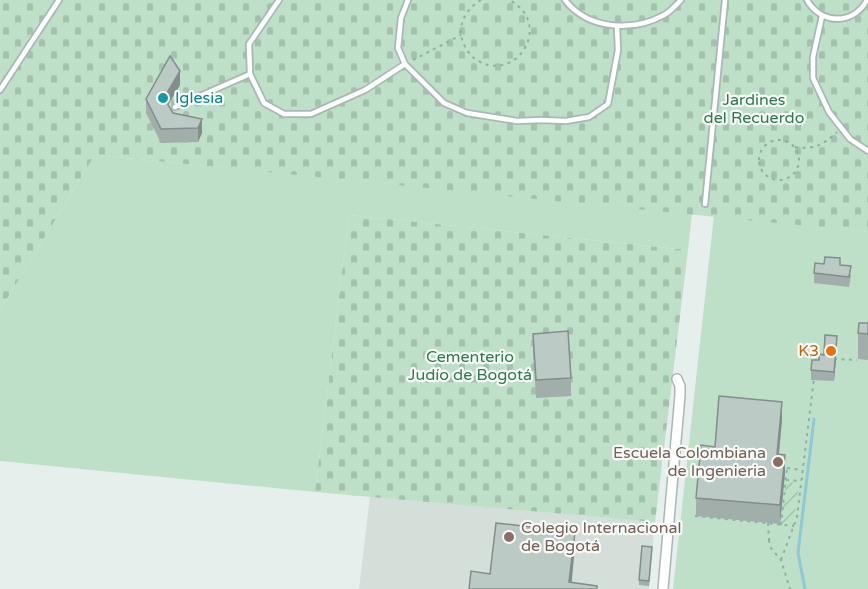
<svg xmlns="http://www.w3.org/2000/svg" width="868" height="589" viewBox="0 0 868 589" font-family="'Varela Round',sans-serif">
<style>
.built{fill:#d4dfda}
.grass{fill:#bfe0c8}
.cemetery{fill:url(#cemetery-stones)}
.garden{fill:url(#garden-furrows)}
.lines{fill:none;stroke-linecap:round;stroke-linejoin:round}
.stream{stroke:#8ec9d4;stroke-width:3}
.service-casing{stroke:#a8b8b2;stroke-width:8}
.minor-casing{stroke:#a8b8b2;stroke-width:12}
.path{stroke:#86b3a5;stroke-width:2;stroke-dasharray:3 4.5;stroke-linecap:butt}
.service{stroke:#fff;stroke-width:4.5}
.minor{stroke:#fff;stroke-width:9}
.path-bridge{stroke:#86b3a5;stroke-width:2;stroke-dasharray:3 4.5;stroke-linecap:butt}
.wall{fill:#a1aea9}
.shaded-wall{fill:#838d89}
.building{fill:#bbcac4;stroke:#838d89;stroke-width:1.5}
.culture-dot{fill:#0f9aa8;stroke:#f7fbf9;stroke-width:2}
.food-dot{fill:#e8710a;stroke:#f7fbf9;stroke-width:2}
.education-dot{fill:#8d6e63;stroke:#f7fbf9;stroke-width:2}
.labels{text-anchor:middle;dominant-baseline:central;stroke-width:4.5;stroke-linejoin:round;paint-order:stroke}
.culture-label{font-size:16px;fill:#0d838f;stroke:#f7fbf9;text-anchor:start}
.park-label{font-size:16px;fill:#2d7a4b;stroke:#f7fbf9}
.food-label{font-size:16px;fill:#c56008;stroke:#f7fbf9;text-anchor:end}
.education-label{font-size:16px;fill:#785e54;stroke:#f7fbf9;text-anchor:end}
</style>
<defs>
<pattern id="cemetery-stones" width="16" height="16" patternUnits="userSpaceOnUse" patternTransform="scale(1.5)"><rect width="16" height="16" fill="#bfe0c8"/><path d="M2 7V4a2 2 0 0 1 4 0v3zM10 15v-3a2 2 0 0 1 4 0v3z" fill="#a4c1ad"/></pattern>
<pattern id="garden-furrows" width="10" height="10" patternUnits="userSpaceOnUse" patternTransform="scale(1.5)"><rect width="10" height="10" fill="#bfe0c8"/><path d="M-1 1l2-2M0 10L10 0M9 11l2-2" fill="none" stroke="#a4c1ad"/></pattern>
</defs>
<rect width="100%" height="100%" fill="#e6efeb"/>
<path class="built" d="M370 496 655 522 649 589H359Z"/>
<path class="grass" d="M95 155 692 213 688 250 349 215 315 492 0 461V310Z
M714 215 868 232V589H673Z"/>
<path class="cemetery" d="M0 0H868V232L95 155 0 310Z
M349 215 688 250 655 522 315 492Z"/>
<path class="garden" d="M786 482 799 483 795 516 791 525 781 524Z"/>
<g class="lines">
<path class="stream" d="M805 589 798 553 814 419"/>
<defs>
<path id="service" d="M279 0 249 44 250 74 264 103 284 114H311L365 90 405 64
M408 0 401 18 398 48 405 64 444 103 467 113 517 121 542 120 566 121 589 117 608 104 618 50 617 27
M565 0C588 30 633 32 664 15 670 12 676 5 681 0
M807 0C821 25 854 25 867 0
M822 16 813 57V78L829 112 850 139 868 151
M0 90 59 0
M175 107 250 74
M705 204 725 0"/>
<path id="minor" d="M663 589 680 395V386L677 379"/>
</defs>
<use href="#service" class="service-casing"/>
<use href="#minor" class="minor-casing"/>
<path class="path" d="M481 0C469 7 460 19 461 34 462 43 467 52 474 58 514 88 556 24 509 0
M413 60 461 35
M759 160a20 20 0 1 1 40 0a20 20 0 1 1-40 0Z
M795 147C814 150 823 145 837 132
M834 359 857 360
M787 468 802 470
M786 480 801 481
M695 516 794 526
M781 525 787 468
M769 540 770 547 781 560 790 589
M781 560 797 517 814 378"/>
<use href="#service" class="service"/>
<use href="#minor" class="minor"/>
<path class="path-bridge" d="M768 523 769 540"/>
</g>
<path class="wall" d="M180 85 168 105 173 113 202 119V133L198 142 161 143 146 113V99Z
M840 265 851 275 849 287 814 283V273Z
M868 323V360L858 359V333Z
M533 334 571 378V396L536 398 533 352Z
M837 346 834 381 811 380V370L824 355Z
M782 420 779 454 785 473 780 524 696 516V498L715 447Z
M652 547 649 586 639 585V580Z"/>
<path class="shaded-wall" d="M180 71V85L164 112V98Z
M202 119V133L198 142V128Z
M837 336V346L834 381V372Z
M782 402V420L777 472V454Z
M785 455V473L780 524V505Z
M575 532V547L571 589 569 582Z"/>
<path class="building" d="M170 56 180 71 164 98 173 113 202 119 198 128 161 129 146 99Z
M825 257 840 258V265L851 266 849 277 814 273 815 263 824 264Z
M859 323H868V334L858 333Z
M568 331 571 378 536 380 533 334Z
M825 335 837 336 834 372 811 370 812 360H819V354L824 355Z
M719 396 782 402 777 454 785 455 780 505 696 498 701 445 715 447Z
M496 523 575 532 569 582 597 586V589H469L471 571 490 574Z
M642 546 652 547 649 581 639 580Z"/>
<circle class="culture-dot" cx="163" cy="98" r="6"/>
<circle class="food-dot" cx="831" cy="351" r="6"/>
<g class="education-dot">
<circle cx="778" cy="462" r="6"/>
<circle cx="509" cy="537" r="6"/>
</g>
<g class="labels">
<g class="culture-label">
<text x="175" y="98">Iglesia</text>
</g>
<g class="park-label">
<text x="754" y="100">Jardines<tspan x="754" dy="18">del Recuerdo</tspan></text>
<text x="470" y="357">Cementerio<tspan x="470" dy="18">Judío de Bogotá</tspan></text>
</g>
<g class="food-label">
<text x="819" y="351">K3</text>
</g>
<g class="education-label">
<text x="766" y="453">Escuela Colombiana<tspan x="766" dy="18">de Ingenieria</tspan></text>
<text x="521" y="528" text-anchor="start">Colegio Internacional<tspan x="521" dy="18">de Bogotá</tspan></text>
</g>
</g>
</svg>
